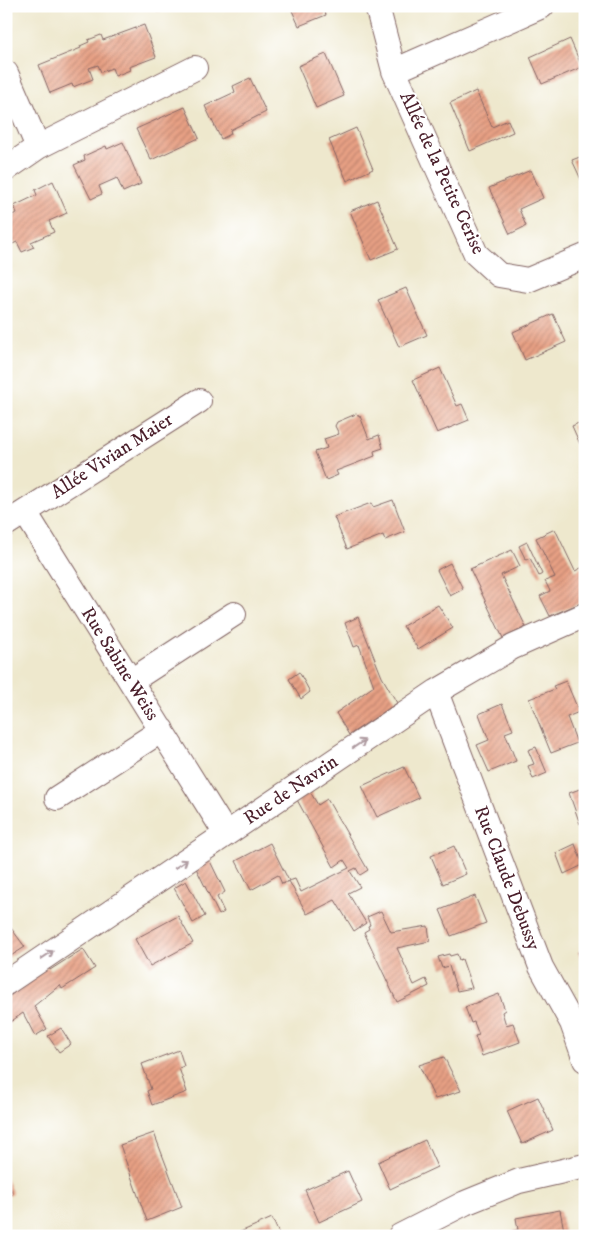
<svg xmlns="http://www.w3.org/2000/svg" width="591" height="1242" viewBox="0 0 591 1242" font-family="'IM FELL DW Pica',serif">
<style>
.building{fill:url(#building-hatch)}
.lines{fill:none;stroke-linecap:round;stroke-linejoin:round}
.street-casing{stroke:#836564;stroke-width:26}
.street{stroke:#fff;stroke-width:24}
.oneway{stroke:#ae9aa0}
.labels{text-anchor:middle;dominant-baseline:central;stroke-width:4;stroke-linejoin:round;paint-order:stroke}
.street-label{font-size:19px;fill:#4a1f2b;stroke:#fff}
</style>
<defs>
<pattern id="building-hatch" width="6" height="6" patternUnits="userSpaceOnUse" patternTransform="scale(1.25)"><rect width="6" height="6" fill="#e7a084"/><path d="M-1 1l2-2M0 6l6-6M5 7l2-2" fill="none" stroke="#bd826c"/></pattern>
</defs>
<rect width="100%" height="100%" fill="#fff"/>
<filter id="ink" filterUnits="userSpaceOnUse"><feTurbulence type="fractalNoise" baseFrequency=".02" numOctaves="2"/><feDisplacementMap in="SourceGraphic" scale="10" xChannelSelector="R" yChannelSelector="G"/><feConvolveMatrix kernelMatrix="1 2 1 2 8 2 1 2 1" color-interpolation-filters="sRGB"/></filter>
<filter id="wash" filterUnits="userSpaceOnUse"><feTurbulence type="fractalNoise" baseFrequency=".0096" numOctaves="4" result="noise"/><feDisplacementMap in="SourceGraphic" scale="20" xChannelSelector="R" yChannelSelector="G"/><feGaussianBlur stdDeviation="1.12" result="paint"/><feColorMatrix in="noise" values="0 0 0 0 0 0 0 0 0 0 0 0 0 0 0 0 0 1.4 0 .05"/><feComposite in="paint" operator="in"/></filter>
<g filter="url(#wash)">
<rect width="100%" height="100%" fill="#eee8cd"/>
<g id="blocks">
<path class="building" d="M156 6H172L158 12Z
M290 6H323L326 15 299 26Z
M144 25 156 57 129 67 130 70 115 76 112 68 101 72 98 65 89 68 93 79 73 87 72 84 50 93 39 65 81 48 80 46 89 42 88 40 101 35 103 40Z
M570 39 582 67 542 84 530 57Z
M326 54 344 96 316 108 298 66Z
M250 78 266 112 230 130 231 134 221 139 205 106 235 92 233 86Z
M476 91 492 127 508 120 513 132 470 151 450 103Z
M185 107 199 138 151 160 136 129Z
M356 128 373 169 347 181 329 140Z
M123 142 141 184 123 192 117 178 99 186 102 194 91 199 74 165 85 160 84 156 106 146 107 149Z
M585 155V188L572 160Z
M531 170 543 198 519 209 526 226 510 234 489 188Z
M53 181 67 213 49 221 54 232 31 242 34 247 22 252 17 242 6 247V217L17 213 14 206 37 195 35 190Z
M377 200 398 249 371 260 350 211Z
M406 288 427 335 399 347 378 300Z
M553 314 566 342 525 360 513 332Z
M440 368 457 406 462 404 469 420 437 433 413 380Z
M356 414 360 416 369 439 379 435 383 448 374 451 375 456 336 471 338 475 326 480 315 452 327 448 324 439 339 434 335 426 337 422Z
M585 420V441L580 444 572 426Z
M393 500 405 532 385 540 383 535 347 549 334 517 371 503 373 507Z
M555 529 575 571 583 567 585 570V601L550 616 540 596 550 591 545 581 555 577 536 538Z
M527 542 542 574 539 576 530 558 526 560 519 546Z
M512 550 520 566 501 575 526 627 503 638 470 569Z
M450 563 463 589 450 596 437 570Z
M438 605 453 628 418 649 403 626Z
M358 617 382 677 397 703 349 735 336 713 374 686 359 645 354 647 345 623Z
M299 672 310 692 301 699 289 679Z
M566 681 579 712 567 717 577 743 551 753 529 699 555 689 553 686Z
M502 704 513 730 505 733 516 761 489 772 477 745 489 740 479 714Z
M536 747 547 773 533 779 528 766 534 764 528 750Z
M404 767 419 798 377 817 362 786Z
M585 787V822L580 824 569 793Z
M309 790 318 805 327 799 368 870 360 875 356 868 350 871 360 887 348 893 366 923 354 931 335 900 307 914 289 881 295 879 301 892 349 868 344 860 334 867 296 798Z
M270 843 289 881 282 884 278 875 251 890 236 861Z
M575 844 583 865 564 874 556 853Z
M454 846 466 874 443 884 431 856Z
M208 857 225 892 217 897 224 912 219 915 195 866Z
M186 881 205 916 193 923 174 888Z
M475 896 486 923 451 936 440 910Z
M381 911 391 932 428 926 430 941 397 948 414 985 426 979 429 986 397 1002 364 932 369 929 368 926 370 925 367 917Z
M178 916 193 943 150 966 135 939Z
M11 928 25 947 6 959V931Z
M83 949 95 968 62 989 60 985 34 1006 47 1029 35 1036 23 1013 6 1025V999L48 966 50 970Z
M585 950V968L578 952Z
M449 954 450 956 457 954 459 960 462 959 472 988 457 991 449 966 442 968 438 957Z
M499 994 505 1010 502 1012 506 1025 513 1023 520 1042 482 1056 475 1036 479 1035 474 1022 471 1023 465 1007Z
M61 1028 71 1044 59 1052 48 1036Z
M179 1050 184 1066 179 1068 187 1092 152 1105 147 1091 151 1089 142 1064Z
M444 1057 461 1091 435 1099 419 1065Z
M538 1097 553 1130 522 1144 507 1111Z
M154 1133 182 1207 147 1221 120 1145Z
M425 1140 437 1167 390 1189 378 1162Z
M348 1171 362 1202 319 1222 305 1190Z
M6 1179 13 1194 6 1197Z
M560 1210 565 1236H492L518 1230 516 1218Z
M272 1218 280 1236H239L238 1233Z"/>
</g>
</g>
<g filter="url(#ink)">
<use href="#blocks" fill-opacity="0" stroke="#836564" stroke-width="1"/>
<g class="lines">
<defs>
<path id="street" d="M377 6 394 71 476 254 499 275 528 280 585 256
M394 71 542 6
M6 73 38 147
M6 169 38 147 195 68
M25 512 226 834
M6 524 199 401
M131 681 234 614
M436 692 541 967 572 1023 585 1060
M57 798 162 730
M6 983 436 692 513 647 585 615
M400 1236 465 1203 519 1181 585 1166"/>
</defs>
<use href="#street" class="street-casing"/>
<use href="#street" class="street"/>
</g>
<defs><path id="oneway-shaft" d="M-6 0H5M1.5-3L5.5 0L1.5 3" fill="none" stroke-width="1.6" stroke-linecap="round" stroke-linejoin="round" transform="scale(1.25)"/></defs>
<g class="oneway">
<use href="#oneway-shaft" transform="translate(359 744) rotate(-34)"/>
<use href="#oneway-shaft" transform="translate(181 864) rotate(-34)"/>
<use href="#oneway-shaft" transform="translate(47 955) rotate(-34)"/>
</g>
</g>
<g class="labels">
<g class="street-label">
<text transform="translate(442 173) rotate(65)">Allée de la Petite Cerise</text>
<text transform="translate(112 456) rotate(-33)">Allée Vivian Maier</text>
<text transform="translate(120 664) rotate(58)">Rue Sabine Weiss</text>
<text transform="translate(291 790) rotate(-34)">Rue de Navrin</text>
<text transform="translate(507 878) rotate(69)">Rue Claude Debussy</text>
</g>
</g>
<rect width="591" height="1242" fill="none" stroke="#fff" stroke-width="25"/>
</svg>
